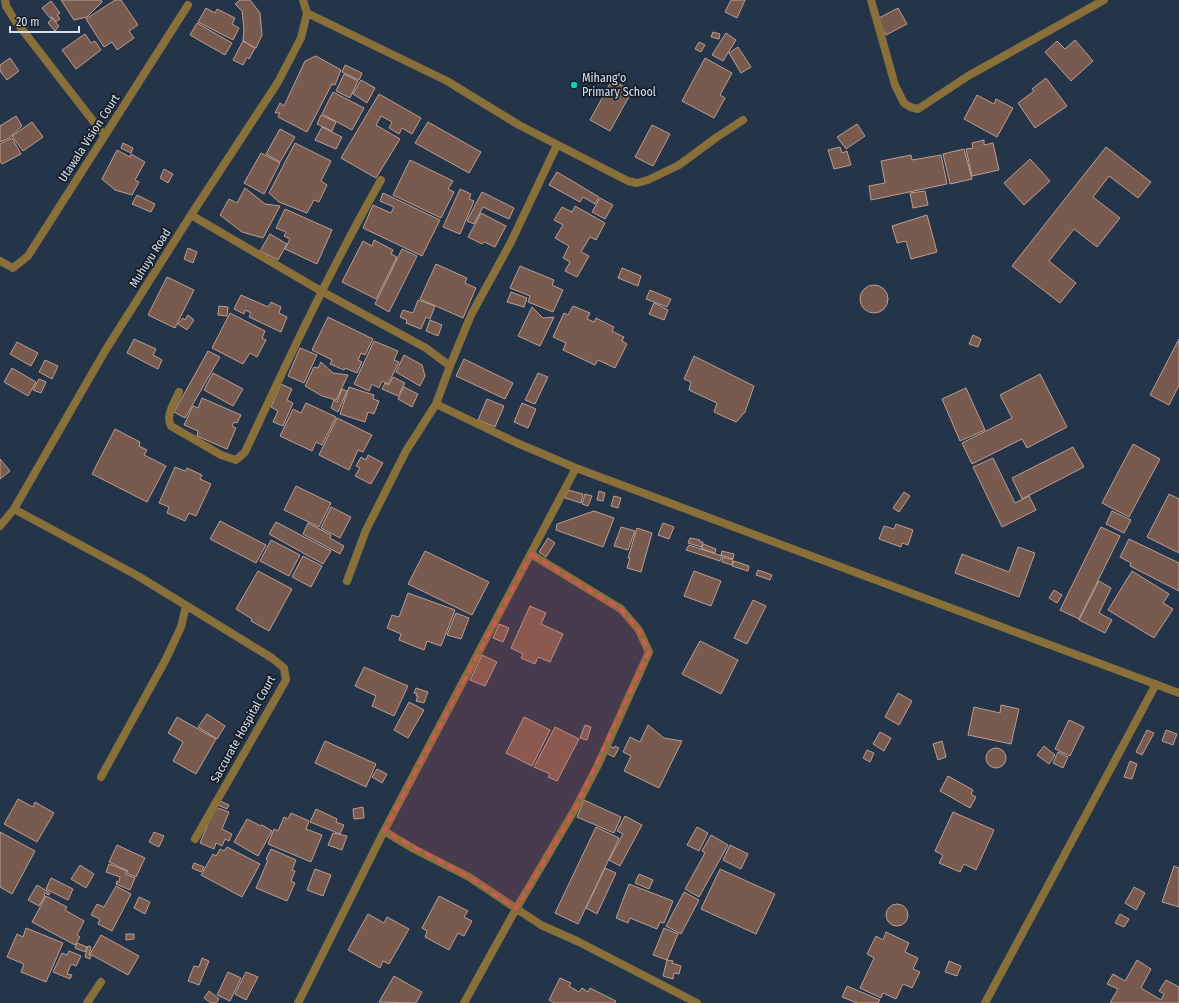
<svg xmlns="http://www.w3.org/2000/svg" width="1179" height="1003" viewBox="0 0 1179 1003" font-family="'Fira Sans Condensed',sans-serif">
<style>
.building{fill:#785a4e;stroke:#be9d90}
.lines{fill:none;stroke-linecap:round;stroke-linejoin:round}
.minor{stroke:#896f39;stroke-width:8}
.marked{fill:#d6565a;fill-opacity:0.2;stroke:#d6565a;stroke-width:3;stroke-dasharray:8 5;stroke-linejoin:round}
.poi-dot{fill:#08d5b5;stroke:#151c26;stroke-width:1.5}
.labels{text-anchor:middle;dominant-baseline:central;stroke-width:3.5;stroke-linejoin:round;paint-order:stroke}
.poi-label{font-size:12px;fill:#d6e0ee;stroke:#151c26;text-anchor:start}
.street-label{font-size:12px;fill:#d6e0ee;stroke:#151c26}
</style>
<rect width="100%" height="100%" fill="#24354a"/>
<path class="building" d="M61 0H101L102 2 87 17 74 20Z
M115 0H121L138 25 129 31 134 38 117 50 112 42 104 47 86 19Z
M240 0H250L260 13 262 35 256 48 243 41 244 29 242 11 235 4Z
M731 0H745L737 18 725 12Z
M51 1 60 13 57 15 60 19 56 22 52 17 50 18 42 8Z
M206 8 215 13 217 9 235 18 232 24 239 28 233 40 198 22Z
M898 8 907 24 886 35 877 19Z
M52 18 59 26 55 31 48 23Z
M197 23 232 43 225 55 190 35Z
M713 32 720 34 719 39 711 37Z
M726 33 736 40 723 61 712 55Z
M85 34 91 43 95 41 101 50 76 69 62 50Z
M1075 40 1093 61 1071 81 1045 52 1057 41 1065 49Z
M243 41 255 48 249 59 247 57 243 65 233 60Z
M699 42 705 45 701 52 695 49Z
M738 47 751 67 741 73 729 53Z
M316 56 341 70 335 85 332 84 307 132 278 117 280 113H275L280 103 284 106 305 61Z
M10 58 19 71 7 80 0 71V65Z
M705 58 732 73 720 95 725 98 714 118 682 101Z
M345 65 362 73 359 80 342 72Z
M344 74 358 81 350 98 336 91Z
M1046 78 1067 106 1035 128 1018 103 1034 91 1032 89Z
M361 80 375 88 367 103 353 94Z
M612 80 632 91 610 131 590 120Z
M333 92 364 108 352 130 322 114Z
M379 94 421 118 412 134 402 128 399 134 389 128 392 122 381 116 376 125 400 139 376 178 341 158Z
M977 95 994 104 996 99 1013 108 997 137 964 119Z
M321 115 336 122 332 131 317 124Z
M16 116 22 126 9 138 0 142V126Z
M32 122 43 137 23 151 12 136Z
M428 122 481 152 469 173 415 143Z
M857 124 865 136 846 149 837 137Z
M652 125 670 134 653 166 635 157Z
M322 127 342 137 336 149 315 140Z
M280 129 295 137 280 162 266 154Z
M12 138 21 154 2 164 0 161V144Z
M984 140V145L993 143 999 170 972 176 966 149 973 148 972 143Z
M123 143 133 148 131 153 121 148Z
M295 143 331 161 321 181 327 185 319 202 314 200 307 213 279 202 269 193Z
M840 147 842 153 847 151 851 165 834 169 828 150Z
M1106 147 1151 182 1138 198 1109 176 1093 197 1120 218 1097 247 1074 229 1049 261 1076 283 1060 303 1012 266Z
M964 149 972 179 950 184 943 154Z
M117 150 130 157 131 154 145 162 135 180 139 182 132 195 115 190 102 179Z
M261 153 280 163 264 194 244 183Z
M911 155 912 160 941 155 947 184 871 200 869 186 885 183 881 161Z
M1030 159 1050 181 1024 205 1004 183Z
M410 160 453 181 448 189 454 192 441 218 393 195Z
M164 169 173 174 168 183 160 178Z
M557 172 599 197 595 204 583 197 580 202 549 185Z
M245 188 265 204 280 206 263 238 242 232 220 215 229 199 237 203Z
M460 189 471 194 469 199 474 201 460 234 443 227Z
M925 191 928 205 913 208 910 193Z
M482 192 514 208 509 219 483 207 474 224 467 221Z
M383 193 440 220 422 256 363 228 373 205 391 213 394 207 380 201Z
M137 195 155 204 151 212 132 204Z
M600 198 613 205 605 219 592 212Z
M575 206 605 223 596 240 590 237 581 252 589 256 577 277 565 271 570 262 563 258 569 246 555 238 563 225 554 220 562 207 572 212Z
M285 209 332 230 317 264 285 249 290 239 284 236 286 232 276 228Z
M481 213 506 226 495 247 484 242 482 244 468 237Z
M927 215 937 252 911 259 906 241 897 243 892 226Z
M270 234 287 244 278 260 260 251Z
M374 240 393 250 391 254 397 257 376 299 342 282 363 241 372 246Z
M188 248 197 252 193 263 184 259Z
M402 249 417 256 389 312 375 304Z
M436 264 467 278 465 283 476 288 463 318 420 299Z
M520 266 554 280 552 285 563 290 553 312 528 302 530 296 510 288Z
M622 268 641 276 638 286 618 278Z
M167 277 194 290 175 328 148 315Z
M860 299a14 14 0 1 1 28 0a14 14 0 1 1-28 0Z
M650 290 671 299 667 307 646 299Z
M511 292 527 298 524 307 507 302Z
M241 295 268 307 271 302 281 307 279 313 287 317 281 332 249 317 251 313 245 310 244 314 234 309Z
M418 300 435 306 430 319 426 317 421 329 406 323 407 320 400 317 403 310 413 313Z
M654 303 668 310 664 320 649 314Z
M219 306 228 307 227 316 218 315Z
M573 306 590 313 587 319 594 322 596 318 614 327 612 331 624 337 622 341 627 344 615 368 598 360 595 365 563 350 566 343 553 337 564 313 568 315Z
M532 307 543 318 554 317 540 346 518 336Z
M230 313 265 331 262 338 266 340 257 357 250 353 243 364 212 348Z
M188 315 194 320 187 330 178 324 183 318 185 320Z
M328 317 373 339 365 355 361 353 358 360 362 362 357 373 345 368 344 370 330 364 332 360 312 350Z
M430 320 442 325 438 336 426 331Z
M973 335 981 339 978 347 969 344Z
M134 339 156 349 153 355 162 360 158 369 127 353Z
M1179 339V385L1169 405 1150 395Z
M374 341 398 351 394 360 399 362 388 384 382 381 379 388 372 384 369 391 354 384Z
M17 342 38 353 31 366 10 354Z
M300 348 317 355 304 383 288 376Z
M208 351 220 357 185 418 174 412Z
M404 355 422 365 425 376 420 386 396 372Z
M694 356 754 386 745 412 736 422 714 412 717 403 689 390 691 382 684 379Z
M464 359 513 383 505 399 456 376Z
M45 360 58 366 52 379 39 372Z
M321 362 333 373 348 375 336 400 322 396 305 386 314 367 318 368Z
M12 368 36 382 28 396 4 382Z
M213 373 243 389 233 406 204 390Z
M538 373 548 377 535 404 525 400Z
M1040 374 1067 427 1027 448 1022 439 972 464 962 443 1012 418 1000 395Z
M393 377 405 383 398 396 382 389 385 383 389 385Z
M39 379 46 382 41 393 33 390Z
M281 384 292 389 287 400 293 403 283 426 273 422 278 411 271 407Z
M349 387 374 395 373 399 379 401 374 414 368 412 365 422 340 414Z
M404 387 418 394 412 407 398 399Z
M966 388 985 430 960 441 942 399Z
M342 389 347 391 338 412 331 408 334 400 337 402Z
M202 398 241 415 237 423 234 422 232 426 236 428 227 449 197 436 198 431 184 425 193 406 198 408Z
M487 399 504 406 495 427 478 420Z
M306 403 336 417 322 445 316 442 312 451 280 436 293 409 301 413Z
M522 403 536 409 528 428 514 422Z
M337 418 372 435 363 452 358 450 349 470 319 455Z
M115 429 140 442 139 446 147 450 144 455 166 466 147 502 92 474Z
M1133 444 1160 459 1129 517 1102 503Z
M1073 447 1084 467 1022 499 1012 478Z
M368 455 383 463 371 484 355 476 360 468 356 466 361 457 366 460Z
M993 458 1015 503 1029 496 1036 510 1002 527 973 467Z
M0 459 10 471 0 479Z
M175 467 185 471 187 468 202 475 200 479 211 484 196 516 189 513 185 521 167 513 169 507 159 503Z
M296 486 331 503 319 527 284 510Z
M568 490 583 494 581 503 565 498Z
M599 491 605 493 603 501 597 500Z
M904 492 910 496 899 512 893 508Z
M585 494 592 496 588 506 582 504Z
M1169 494 1179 499V553L1147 537Z
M614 496 621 498 618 508 611 506Z
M331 507 351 517 340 538 321 528Z
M594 511 614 518 603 547 556 530 557 524Z
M1112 511 1131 520 1124 533 1106 524Z
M220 521 266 545 256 563 210 539Z
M276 522 331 551 323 564 269 534Z
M308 523 331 535 330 538 344 546 340 554 303 534Z
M663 523 674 527 669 539 658 535Z
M896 524 913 530 908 545 902 543 901 547 879 539 884 526 894 529Z
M621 527 635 531 628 550 614 546Z
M1101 527 1120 536 1079 619 1060 610Z
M637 528 652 533 641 572 627 568 630 558H628Z
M548 538 555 543 546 557 539 552Z
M690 538 700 540V542H703L702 547 688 543Z
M1129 539 1179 563V591L1130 566 1131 563 1120 557Z
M271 540 300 555 289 576 260 561Z
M703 544 716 549 715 553 701 548Z
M689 545 722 556 720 561 686 550Z
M1018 547 1035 553 1019 597 955 573 962 554 1009 572Z
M425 551 489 582 472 615 408 584Z
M722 551 734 554 733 559 721 555Z
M303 556 322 566 311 587 292 577Z
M723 557 733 560 732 565 722 562Z
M734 561 749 566 748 571 732 566Z
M758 570 772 575 770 580 756 575Z
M258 571 292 589 269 631 251 621 252 619 236 609Z
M694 571 721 581 711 606 684 596Z
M1132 571 1169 594 1163 603 1173 609 1154 638 1108 610Z
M1099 581 1111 588 1099 613 1112 620 1105 633 1079 620Z
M1054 590 1062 595 1057 603 1049 598Z
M408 593 455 610 441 646 427 641 424 650 399 640 401 634 387 628 392 615 399 617Z
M753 600 766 606 747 644 734 638Z
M530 606 546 613 541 624 563 634 550 662 538 657 535 664 521 658 523 654 511 648Z
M456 613 469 618 461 639 447 635Z
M499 624 509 628 503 642 493 638Z
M700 641 738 660 721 694 682 674Z
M482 655 497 662 485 686 470 680Z
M364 667 408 686 394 716 372 706 376 696 355 686Z
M416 688 428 692 424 703 416 701 418 696H416L417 694 414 693Z
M898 693 912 701 899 725 885 717Z
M409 702 424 710 408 738 394 730Z
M1001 705 1019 709 1011 744 968 735 974 707 1000 713Z
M207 714 225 726 217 739 198 727Z
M177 717 216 739 196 774 173 761 183 742 168 733Z
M524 717 550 730 532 766 506 753Z
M1069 720 1084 727 1070 756 1055 749Z
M585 725 591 727 587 740 580 738Z
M648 725 664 738 682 741 659 788 624 771 631 756 623 752 630 737 640 742Z
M555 727 579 739 557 781 548 777 550 774 534 767Z
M1147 730 1154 733 1142 755 1136 752Z
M1166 730 1177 734 1173 745 1162 741Z
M880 732 891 738 884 751 873 744Z
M325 741 376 764 366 787 315 763Z
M942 741 946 757 938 760 933 744Z
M610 746 614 748 615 746 619 748 614 757 606 753Z
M1044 746 1055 755 1049 764 1037 755Z
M986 758a10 10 0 1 1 20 0a10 10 0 1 1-20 0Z
M867 750 874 753 870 762 863 758Z
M1058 752 1068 757 1063 768 1053 763Z
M1130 761 1137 764 1132 779 1124 777Z
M377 769 387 774 382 783 372 777Z
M948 776 973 790 971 794 976 797 970 808 940 791Z
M18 799 33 807 35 802 54 813 37 842 4 824Z
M584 800 621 817 614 833 577 817Z
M220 801 229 805 227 809 218 805Z
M215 807 229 812 222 829 232 834 229 841 225 839 222 846 216 843 214 849 200 843Z
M363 807 364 818 354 819 353 809Z
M316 809 337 819 336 822 344 825 340 834 310 822Z
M953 812 994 830 976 870 964 864 960 872 939 863 943 855 935 851Z
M291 813 309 821 306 829 322 835 311 862 268 844 274 829 278 831 284 817 288 819Z
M625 816 642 825 620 866 609 860 623 834 617 831Z
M247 819 261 826 262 825 272 831 258 856 234 842Z
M596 827 619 838 578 924 555 913Z
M697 827 708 833 699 851 687 845Z
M0 832 35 851 12 894 0 887Z
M154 832 164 836 159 847 149 842Z
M333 833 347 836 342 850 328 845Z
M711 835 728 845 699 897 685 889 705 853 702 851Z
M117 845 145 858 136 877 127 873 128 871 109 862Z
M730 845 748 854 741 869 723 860Z
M227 847 260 864 242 897 201 875 213 854 216 856 220 849 224 851Z
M271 849 296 860 292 870 295 871 291 881 295 883 287 901 256 888 268 860 266 859Z
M194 863 204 867 201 872 192 868Z
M109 864 127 871 125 874 135 878 130 890 116 884 117 881 119 882 120 877 106 872Z
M80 865 94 874 86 888 71 879Z
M1174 866 1179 868V907L1162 902Z
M605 868 616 873 597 914 586 908Z
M315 869 331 875 323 896 307 890Z
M720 869 775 894 756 934 701 909Z
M639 874 653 880 649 889 635 883Z
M51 878 73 889 68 900 46 889Z
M629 884 673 901 664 923 660 922 657 929 630 918 628 923 616 918Z
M37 885 50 893 49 895 45 893 44 895 45 896 39 906 28 900Z
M116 886 131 894 112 931 98 924 100 919 91 915 97 904 104 907Z
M1134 887 1145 893 1136 910 1125 903Z
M684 892 699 900 681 934 666 926Z
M46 896 67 907 65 910 84 921 77 935 80 937 75 945 32 922Z
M439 896 468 911 464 917 472 921 464 936 458 933 449 950 425 937 427 931 422 928Z
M139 897 150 902 145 914 134 908Z
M886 915a11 11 0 1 1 22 0a11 11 0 1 1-22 0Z
M368 914 384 923 387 917 409 929 389 964 383 961 380 968 348 950Z
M1120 914 1129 919 1124 927 1115 923Z
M26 928 63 943 46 982 21 972 24 964 7 957 17 934 23 937Z
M664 928 678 934 667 960 653 955Z
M886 932 909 943 905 952 918 958 913 969 920 972 912 988 903 984 896 999 883 993 881 998 860 988 874 958 867 954 876 936 883 940Z
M126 934H134V939L126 940Z
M101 935 139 956 128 975 90 954Z
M77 943 87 947 85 952 75 948Z
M88 946 91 947 89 955 91 956 90 959 85 957Z
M69 951 81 956 76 966 71 964 67 974 72 975 70 979 53 972 62 953 67 955Z
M202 958 209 961 199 985 188 981 194 966 199 967Z
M667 960 673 961 672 963 681 966 679 974 674 973 673 979 663 976Z
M1137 960 1151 969 1141 988 1161 1000 1164 994 1159 991 1166 980 1179 987V1003H1110L1118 989 1107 984 1113 974 1125 981Z
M949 961 961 966 957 976 945 972Z
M228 972 241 978 230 1001 217 995Z
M246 972 258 977 246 1000 235 994Z
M394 976 422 992 416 1003 379 1002Z
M560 978 571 983 569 986 579 992 582 988 588 992 590 988 616 1001 615 1003H554L549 1000Z
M847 986 880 1000 878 1003H857L842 997Z
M209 991 219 999 216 1003H211L204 998Z"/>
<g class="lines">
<path class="minor" d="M5 0 6 6 14 19 104 135
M871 0 895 85 904 103 910 107 918 109 968 76 1104 0
M307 13 447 81 519 125 628 181 637 183 648 180 679 165 717 137 743 120
M191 215 321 291 426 348 450 366 436 404 517 443 576 468 1179 693
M0 261 13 268 28 256 188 5
M450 366 471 315 511 242 557 145
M179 392C175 402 165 415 171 426L221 455 236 460 245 452C288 360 331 268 381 180
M14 509 138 576 272 658 284 668 286 680 195 839
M0 526 14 509 105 351 191 215 278 82 301 38 307 13 303 0
M347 581 366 530 406 451 436 404
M101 777 166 659 181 627 186 606
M384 831 414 849 469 877 541 925 579 942 697 1003
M87 1003 101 982
M298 1003 384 831 576 468
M464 1003 516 909 574 811 598 765 649 652 639 630 621 609 531 554
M985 1003 1156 684"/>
</g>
<path class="marked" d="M531 554 621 609 639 630 649 652 574 811 516 909 469 877 384 831Z"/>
<circle class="poi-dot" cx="574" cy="85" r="4"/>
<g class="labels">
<g class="poi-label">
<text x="582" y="78">Mihang'o<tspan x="582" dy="14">Primary School</tspan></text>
</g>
<g class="street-label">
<text transform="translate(89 138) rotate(-57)">Utawala Vision Court</text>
<text transform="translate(150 258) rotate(-58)">Muhuyu Road</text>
<text transform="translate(243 729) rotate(-61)">Saccurate Hospital Court</text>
</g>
</g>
<path d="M10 26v6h69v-6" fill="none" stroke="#d6e0ee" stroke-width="2"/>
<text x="16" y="26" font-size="12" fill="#d6e0ee" stroke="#151c26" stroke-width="3" paint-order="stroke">20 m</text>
</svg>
